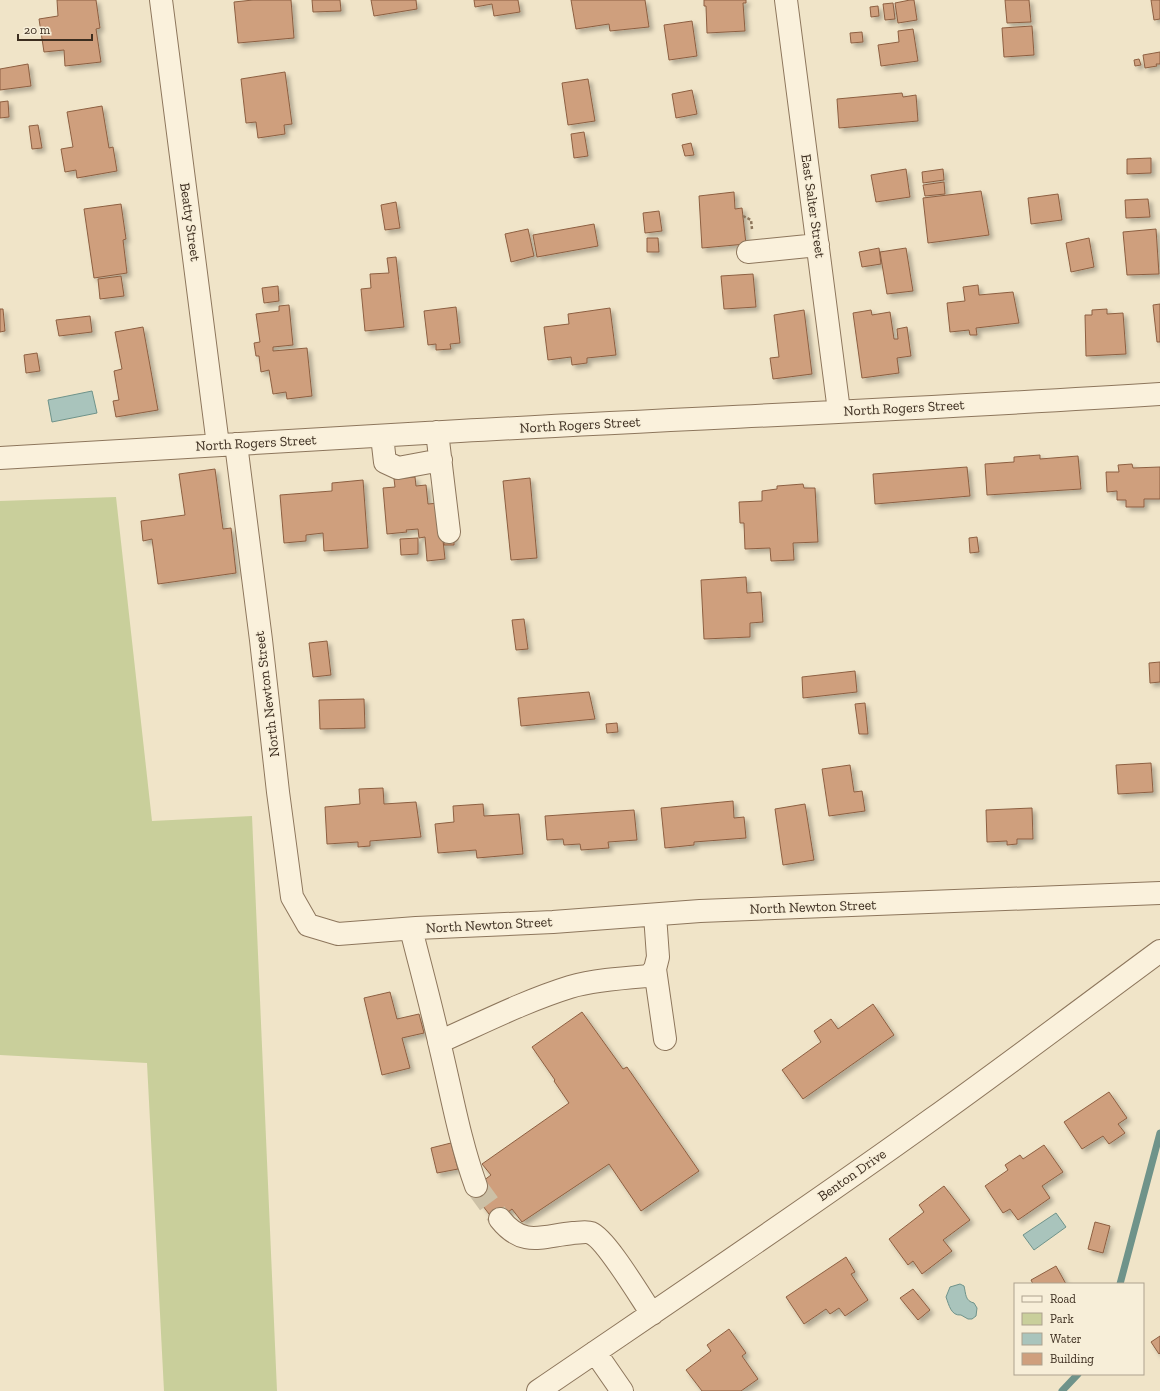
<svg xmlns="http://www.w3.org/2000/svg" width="1160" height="1391" viewBox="0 0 1160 1391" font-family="'Zilla Slab',serif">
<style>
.green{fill:#c9cf9b}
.water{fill:#a9c4bc;stroke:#6f938a}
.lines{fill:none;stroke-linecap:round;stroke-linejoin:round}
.stream{stroke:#6f938a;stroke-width:7}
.building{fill:#cf9f7d;stroke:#8d5f41;filter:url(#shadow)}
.minor-tunnel{stroke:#ccc0a6;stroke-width:22;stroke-dasharray:22 11;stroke-linecap:butt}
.minor-casing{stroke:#8d765c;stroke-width:24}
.path{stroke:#8d765c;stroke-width:2.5;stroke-dasharray:3 2;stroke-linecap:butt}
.minor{stroke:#faf1dc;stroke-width:22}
.labels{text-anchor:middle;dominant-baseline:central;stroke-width:3;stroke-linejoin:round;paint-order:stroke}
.street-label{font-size:14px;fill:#3d2e20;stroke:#f7eed8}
</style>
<defs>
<filter id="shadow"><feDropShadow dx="3.5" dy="3.5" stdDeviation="2" flood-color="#0004"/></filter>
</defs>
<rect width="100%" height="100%" fill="#f0e4c8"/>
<path class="green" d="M116 497 152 821 252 816 277 1391H164L147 1063 0 1055V501Z"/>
<path class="water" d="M92 391 97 413 52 422 48 400Z
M1056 1213 1066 1227 1034 1250 1023 1235Z
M960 1284 964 1286C966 1294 965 1301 974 1303L977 1308 976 1316 972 1319H968L961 1315C951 1316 949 1305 946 1297L950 1287Z"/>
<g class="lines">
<path class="stream" d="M1120 1284 1160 1133
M1062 1391 1078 1374"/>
</g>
<path class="building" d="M57 0H96L100 28 96 29 101 62 65 66 64 50 44 52 39 19 58 16Z
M253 0H291L294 38 238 43 234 2Z
M312 0H340L341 11 313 12Z
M371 0H416L417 9 374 16Z
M474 0H518L520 12 494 16 492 4 475 7Z
M571 0H645L649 27 610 31 609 24 576 29Z
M704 0H746V3H743L745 31 707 33 706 6H704Z
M910 0H914L917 20 898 23 895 3Z
M1005 0H1029L1031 22 1007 23Z
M1151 0H1160V19L1154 20Z
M893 3 895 19 885 20 883 4Z
M878 6 879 16 871 17 870 7Z
M692 21 697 56 669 60 664 25Z
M1032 26 1034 55 1004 57 1002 28Z
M913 29 918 61 881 66 878 45 899 42 898 31Z
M862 32 863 42 851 43 850 33Z
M1160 52V64H1156L1157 66 1145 68 1143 55Z
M1139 59 1141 65 1135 66 1134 60Z
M28 64 31 86 0 90V69Z
M285 72 292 124 284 125 285 134 258 138 256 122 246 123 241 79Z
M588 79 595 121 568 125 562 83Z
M692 90 697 114 676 118 672 94Z
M902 93 903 97 916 95 918 121 839 128 837 99Z
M8 101 9 117 0 118V102Z
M102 106 109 148 113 147 117 171 77 178 76 170 65 172 61 149 73 147 67 112Z
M38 125 42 148 32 149 29 126Z
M584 132 588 156 574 158 571 134Z
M691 143 694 155 685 156 682 145Z
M1151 158V173L1127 174V159Z
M906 169 910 197 876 202 871 175Z
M943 169 944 180 923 183 922 172Z
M944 182 945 194 925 196 923 185Z
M981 191 989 235 928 243 923 198Z
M734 192 735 209 742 208 746 244 702 248 699 196Z
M1058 194 1062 220 1031 224 1028 198Z
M1148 199 1150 217 1126 218 1125 200Z
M396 202 400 228 385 230 381 205Z
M121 204 126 239 123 240 127 273 94 278 84 209Z
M659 211 662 231 645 233 643 213Z
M594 224 598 246 537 257 533 235Z
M528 229 534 256 511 262 505 234Z
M1156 229 1159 274 1127 275 1123 232Z
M647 238H658L659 252H647Z
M1089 238 1094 267 1071 272 1066 243Z
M879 248 881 264 862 267 859 252Z
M906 248 913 291 887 294 880 252Z
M396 257 404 327 365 331 361 289 371 288 370 274 389 273 387 258Z
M753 274 756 307 724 309 721 276Z
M121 276 124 296 100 299 98 279Z
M978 285 979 295 1013 292 1019 323 976 328 977 335H970L969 330 950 332 947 303 965 301 963 287Z
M278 286 279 301 264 303 262 288Z
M1160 304V342H1157L1153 305Z
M289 305 293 345 273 347V351L307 348 312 396 287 399 286 392 273 394 269 370 261 372 259 356H256L254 343 260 342 256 314 279 311V306Z
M456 307 460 343 450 344 451 349 436 350V344L428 345 424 311Z
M610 308 616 355 587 358V363L572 365 571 357 548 360 544 327 569 324 568 314Z
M0 309H3L5 331 0 332Z
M1107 309V314L1123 313 1126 354 1086 356 1085 315H1092V310Z
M804 310 812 374 773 379 770 358 779 357 774 315Z
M871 310 872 315 890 312 894 339H898L897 329 907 327 911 356 897 358 899 373 862 378 853 313Z
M90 316 92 332 59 336 56 320Z
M143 327 158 410 116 417 113 401 119 400 114 371 122 369 115 332Z
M37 353 40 371 26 373 24 355Z
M1040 455V459L1078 456 1081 489 987 495 985 464 1014 462V457Z
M1132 464 1133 468 1160 467V499H1144V507H1126V500H1117V491L1107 492 1106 472H1119L1118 465Z
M967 467 970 496 875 504 873 474Z
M215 469 223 529 231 528 236 573 158 584 152 539 143 541 141 521 185 515 179 474Z
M415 477 416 486 426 485 428 504 439 503 445 559 427 561 425 537 419 538 418 529 406 530 407 532 387 534 383 488 395 487 394 479Z
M530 478 537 558 511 560 503 481Z
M363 480 368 548 324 551 323 533 306 535V541L284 543 280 495 332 491V483Z
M803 484 804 488H815L818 542 793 543 794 560 771 561 770 548 745 549 744 523H740L739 502 762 501V491L777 489V486Z
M454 533V545H444V534Z
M977 537 979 552 970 553 969 538Z
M418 538V554L401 555 400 539Z
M746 577 747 593 761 592 763 622 750 623V637L704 639 701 580Z
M524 619 528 649 516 650 512 620Z
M327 641 331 675 313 677 309 643Z
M1160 662V682L1150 683 1149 663Z
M855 671 857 692 803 698 802 677Z
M589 692 595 719 521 726 518 698Z
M364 699 365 728 320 729 319 700Z
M865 703 868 734H859L855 704Z
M617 723 618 732 607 733 606 724Z
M1151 763 1153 792 1118 794 1116 765Z
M850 765 854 792 862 791 865 811 829 816 822 769Z
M383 788 384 804 416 802 421 837 370 841V846L358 847V842L327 844 325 807 360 804 359 789Z
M733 801 734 818 744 817 746 838 694 842V845L665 848 661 808Z
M483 804 484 816 519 814 523 854 477 858 476 850 438 853 435 824 454 822 453 806Z
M805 804 814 860 783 865 775 809Z
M1032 808 1033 839H1017V844L1007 845V841L987 842 986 810Z
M634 810 637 840 608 842 609 848 581 850 580 844 564 845 563 839 547 840 545 816Z
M390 992 397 1019 419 1014 424 1033 402 1038 410 1068 382 1075 364 998Z
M873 1004 894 1035 803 1099 782 1070 821 1042 814 1031 831 1019 838 1029Z
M582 1012 623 1069 627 1067 699 1171 641 1211 609 1164 522 1222 512 1209 495 1222 471 1190 491 1175 482 1164 569 1103 554 1081 555 1080 532 1047Z
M1109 1092 1127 1118 1118 1124 1125 1133 1109 1144 1103 1136 1082 1149 1064 1122Z
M451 1143 458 1169 437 1173 431 1148Z
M1044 1145 1063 1172 1042 1186 1050 1198 1018 1220 1010 1209 1003 1213 985 1186 1008 1170 1005 1165 1020 1155 1023 1159Z
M944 1186 970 1220 943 1240 952 1251 922 1274 913 1261 908 1265 889 1239 924 1212 919 1205Z
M1095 1222 1110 1226 1103 1253 1088 1249Z
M846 1257 855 1272 851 1274 868 1300 845 1316 839 1308 830 1314 826 1309 804 1324 786 1297Z
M1056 1266 1066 1284H1033L1031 1280Z
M913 1289 930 1310 918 1320 900 1298Z
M729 1329 746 1353 742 1356 758 1379 741 1391H702L686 1370 711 1351 707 1345Z
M1160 1336V1353L1159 1354 1151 1342Z"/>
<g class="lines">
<path class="minor-tunnel" d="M476 1186 500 1219"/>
<defs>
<path id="minor" d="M161 0 218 445
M786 0 839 411
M748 252 818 245
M437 432 449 532
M382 436 385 462 398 468 441 460
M236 444 261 640 278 792 292 897 308 925 338 934 416 928 553 922 700 911 1160 893
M0 458C154 450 307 440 460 431 694 418 927 409 1160 394
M411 929C421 969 432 1009 441 1050 452 1096 460 1142 476 1186
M655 969 665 1039
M439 1042C482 1023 525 1001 570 987 594 980 624 978 649 976L655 969 658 957 655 915
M500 1219C523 1248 542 1236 573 1233 578 1233 586 1231 591 1233 606 1239 641 1298 652 1314
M595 1352 622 1391
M538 1391C670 1301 803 1212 932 1119 1009 1064 1084 1007 1160 951"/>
</defs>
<use href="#minor" class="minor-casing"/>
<path class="path" d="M743 216 751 220 752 229"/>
<use href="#minor" class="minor"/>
</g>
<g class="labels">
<g class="street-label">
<text transform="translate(813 206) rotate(82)">East Salter Street</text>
<text transform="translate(190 222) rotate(82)">Beatty Street</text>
<text transform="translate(904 408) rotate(-3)">North Rogers Street</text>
<text transform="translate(580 425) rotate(-3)">North Rogers Street</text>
<text transform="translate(256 443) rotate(-3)">North Rogers Street</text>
<text transform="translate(267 694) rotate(-97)">North Newton Street</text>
<text transform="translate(813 907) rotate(-2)">North Newton Street</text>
<text transform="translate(489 925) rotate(-3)">North Newton Street</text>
<text transform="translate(852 1175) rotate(-35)">Benton Drive</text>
</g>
</g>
<rect x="1014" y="1283" width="130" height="92" fill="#f7eed8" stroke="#ada18e"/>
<rect x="1022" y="1296" width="20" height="6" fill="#faf1dc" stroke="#ada18e"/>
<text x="1050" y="1303" font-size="12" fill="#3d2e20">Road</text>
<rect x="1022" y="1313" width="20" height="12" fill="#c9cf9b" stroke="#ada18e"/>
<text x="1050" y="1323" font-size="12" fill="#3d2e20">Park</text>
<rect x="1022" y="1333" width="20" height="12" fill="#a9c4bc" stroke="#ada18e"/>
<text x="1050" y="1343" font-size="12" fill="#3d2e20">Water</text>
<rect x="1022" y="1353" width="20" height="12" fill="#cf9f7d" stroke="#ada18e"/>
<text x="1050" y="1363" font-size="12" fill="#3d2e20">Building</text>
<path d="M18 34v6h74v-6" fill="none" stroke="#3d2e20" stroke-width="2"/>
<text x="24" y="34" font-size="12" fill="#3d2e20" stroke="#f7eed8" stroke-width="3" paint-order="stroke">20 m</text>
</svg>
